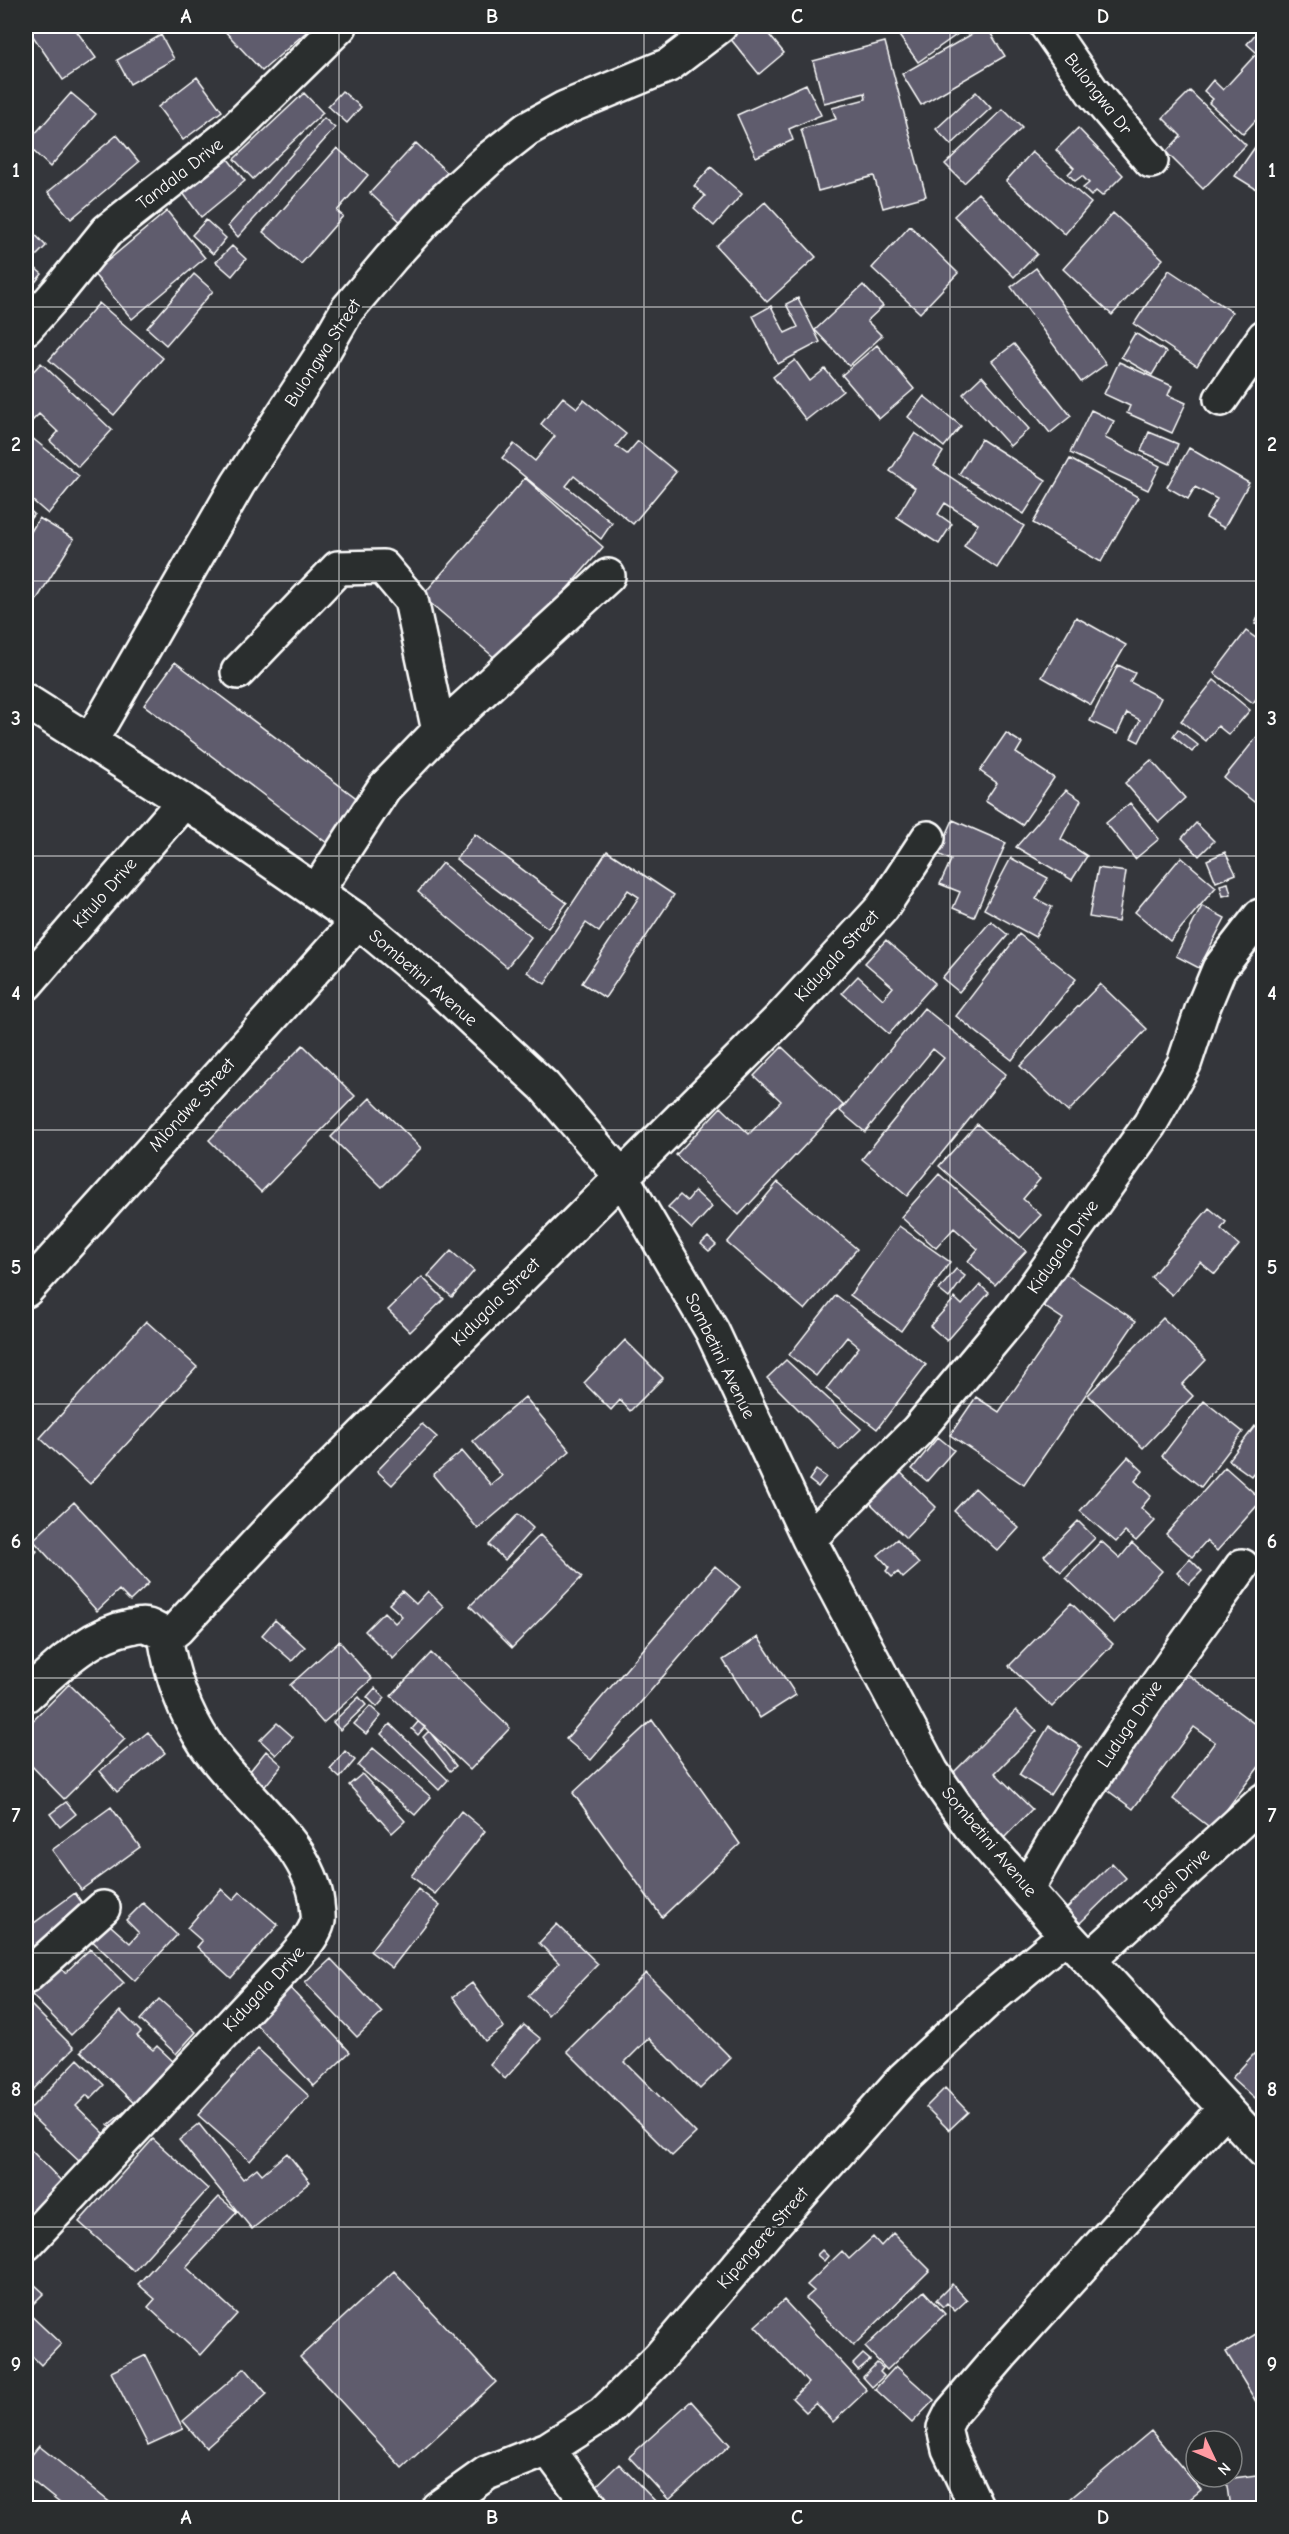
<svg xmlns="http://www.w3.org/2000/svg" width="1289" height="2534" viewBox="0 0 1289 2534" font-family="'Comic Neue',sans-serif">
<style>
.building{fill:#5e5b6d;stroke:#fff;stroke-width:1.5}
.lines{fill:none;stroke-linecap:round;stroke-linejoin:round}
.minor-casing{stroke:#fff;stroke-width:38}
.minor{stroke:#2a2d2e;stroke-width:33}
.grid{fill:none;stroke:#fff;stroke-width:1.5;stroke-opacity:0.55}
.labels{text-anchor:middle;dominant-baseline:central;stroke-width:4.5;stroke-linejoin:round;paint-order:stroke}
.street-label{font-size:18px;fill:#fff;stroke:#2a2d2e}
.neatline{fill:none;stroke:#fff;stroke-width:2}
.grid-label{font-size:20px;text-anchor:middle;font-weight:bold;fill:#fff}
</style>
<rect width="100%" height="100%" fill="#34363b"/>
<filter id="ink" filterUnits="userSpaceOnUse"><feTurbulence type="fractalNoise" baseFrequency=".0167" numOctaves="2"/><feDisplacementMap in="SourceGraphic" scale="12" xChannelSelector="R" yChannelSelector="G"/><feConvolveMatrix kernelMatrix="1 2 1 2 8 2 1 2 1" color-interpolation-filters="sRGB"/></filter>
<g filter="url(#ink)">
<path class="building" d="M26 26H73L96 58 63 80Z
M220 26H313L262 71Z
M742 26H762L784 53 759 74 729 37Z
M892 26H925L928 29 933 26H969L918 62Z
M986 26 1005 56 921 105 902 74Z
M1257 32 1264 39V111L1243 134 1209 103 1213 99 1204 91 1213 80 1223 90 1257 53 1247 44Z
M161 35 174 59 130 84 117 60Z
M885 42 926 196 883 208 874 176 818 191 801 129 836 119 832 108 866 99 865 93 824 103 813 61Z
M197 77 222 111 183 140 158 107Z
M806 84 821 115 789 129 793 140 756 157 737 115Z
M342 91 361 107 347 123 328 106Z
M1190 91 1246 145 1203 189 1166 152 1181 136 1163 118Z
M976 92 991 108 951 145 936 129Z
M71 93 96 114 50 167 26 144Z
M304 93 323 113 253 179 234 159Z
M1003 109 1022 128 964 183 945 164Z
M324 118 335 128 238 237 228 226Z
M1078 128 1123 175 1102 196 1096 191 1091 196 1083 188 1089 183 1082 176 1075 181 1068 174 1074 168 1056 150Z
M1264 134V194L1235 176Z
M117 135 139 162 71 219 48 192Z
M416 143 452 177 405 226 370 193Z
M337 148 368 175 337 211 343 216 301 264 263 232Z
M1032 152 1091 203 1065 234 1006 181Z
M228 159 245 181 201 217 183 193Z
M711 167 742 194 714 226 694 208 705 196 694 186Z
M978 193 1037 254 1014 277 954 216Z
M765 202 816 257 767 302 716 246Z
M167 211 205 258 132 319 93 273Z
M1113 213 1163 259 1112 315 1063 269Z
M206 220 226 238 213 254 192 235Z
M26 225 46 246 26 266Z
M910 226 958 273 920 313 872 268Z
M232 246 246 259 232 276 216 262Z
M26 260 42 274 26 293Z
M1036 268 1106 364 1081 382 1011 287Z
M1169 270 1232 312 1197 366 1134 324Z
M194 274 213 291 166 345 147 328Z
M863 285 883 306 867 321 882 336 849 366 815 330Z
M798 298 820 342 778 364 753 316 771 306 785 333 798 327 786 304Z
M99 303 163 358 114 415 49 360Z
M1135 333 1166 352 1152 375 1121 357Z
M1014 344 1071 416 1050 433 992 361Z
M877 345 914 389 879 419 842 375Z
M795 360 810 381 825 369 843 391 806 420 773 377Z
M1119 362 1172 386 1168 395 1186 403 1172 433 1127 413 1130 406 1104 394Z
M41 363 112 430 78 467 50 441 58 432 39 414 26 427V379Z
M982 376 1029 429 1010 446 963 394Z
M924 396 961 426 944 447 908 417Z
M563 397 577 408 584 400 626 434 616 446 627 454 638 441 676 472 633 524 574 476 566 486 612 523 601 539 502 458 514 444 535 461 555 436 541 424Z
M1091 410 1114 421 1105 438 1160 466 1148 490 1070 453Z
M1149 432 1178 444 1170 464 1141 451Z
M26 433 79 476 48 514 26 495Z
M915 433 943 452 934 466 1024 526 997 568 964 546 978 524 945 503 938 514 952 524 939 544 897 517 915 488 890 471Z
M981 439 1046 480 1024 514 959 474Z
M1189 448 1249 483 1224 528 1206 518 1217 499 1195 487 1188 499 1167 487Z
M1070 459 1138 497 1101 562 1033 523Z
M525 478 603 547 502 664 422 596Z
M26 507 34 514 26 524Z
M39 518 74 539 26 617V540Z
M1264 602V627L1255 624Z
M1076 617 1126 645 1091 705 1042 677Z
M1246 631 1264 644V689L1253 703 1214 673Z
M175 662 359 800 327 843 144 705Z
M1118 665 1135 673 1130 682 1161 698 1139 742 1131 738 1140 720 1127 713 1117 734 1090 721Z
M1214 680 1250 710 1229 735 1218 726 1206 741 1181 721Z
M1178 729 1198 745 1192 752 1173 736Z
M1006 733 1022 743 1016 753 1054 778 1022 825 985 801 997 783 980 771Z
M1260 733 1264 736V810L1224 778Z
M1151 760 1185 798 1159 822 1125 783Z
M1066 790 1081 800 1061 839 1087 856 1072 880 1016 847Z
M1130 803 1159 839 1135 859 1106 823Z
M953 820 1006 843 974 917 953 908 960 892 940 884 951 860 938 854Z
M1196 823 1214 841 1199 856 1182 838Z
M475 834 567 903 548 928 456 859Z
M607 851 674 895 605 998 582 983 639 897 628 890 599 932 586 923 545 984 527 972Z
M1225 852 1236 874 1216 882 1207 860Z
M1181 857 1216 887 1170 941 1135 912Z
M1011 858 1048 878 1036 899 1052 907 1035 937 984 909Z
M442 863 531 937 507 967 418 892Z
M1098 868 1126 872 1118 922 1089 917Z
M1228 883 1231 894 1223 896 1220 885Z
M1202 906 1225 918 1199 968 1176 956Z
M991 921 1008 935 959 992 942 978Z
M1019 934 1076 979 1012 1060 956 1016Z
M886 940 935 983 889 1034 842 993 858 976 883 999 893 987 865 963Z
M1100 984 1147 1029 1068 1112 1020 1066Z
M924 1008 1006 1074 907 1196 862 1159 944 1058 933 1049 865 1132 840 1111Z
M303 1045 355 1096 261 1192 209 1140Z
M782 1047 843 1105 739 1215 676 1155 721 1107 749 1134 781 1101 754 1076Z
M370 1098 421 1148 382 1187 331 1137Z
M977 1124 1040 1179 1023 1199 1041 1215 1020 1238 939 1166Z
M939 1174 1026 1251 995 1285 968 1261 978 1249 954 1228 936 1248 901 1217Z
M778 1182 857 1249 805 1310 727 1243Z
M695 1191 712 1207 692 1229 668 1207 680 1195 687 1201Z
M1209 1208 1226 1222 1221 1229 1239 1245 1215 1274 1200 1262 1172 1295 1151 1277Z
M899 1226 950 1262 901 1331 850 1295Z
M708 1237 716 1245 709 1251 701 1244Z
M451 1251 474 1271 452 1297 428 1276Z
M956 1269 965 1276 949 1298 939 1290Z
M1061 1271 1136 1321 1024 1485 950 1435 976 1397 999 1412 1063 1319 1039 1303Z
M422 1277 444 1299 410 1332 388 1310Z
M980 1285 989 1293 947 1341 930 1326 955 1298 962 1305Z
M836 1295 926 1365 877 1429 826 1389 859 1347 847 1337 816 1376 789 1355Z
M1163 1318 1206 1360 1182 1385 1193 1396 1143 1448 1088 1395Z
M146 1321 197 1367 90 1484 40 1438Z
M625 1340 663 1378 630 1411 620 1400 611 1410 584 1383Z
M786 1360 861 1429 839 1450 767 1378Z
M525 1397 570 1451 478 1529 433 1475 462 1451 491 1485 502 1476 473 1441Z
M1204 1401 1243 1432 1201 1487 1162 1456Z
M422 1424 437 1437 392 1485 377 1471Z
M1255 1426 1264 1433V1459L1251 1476 1229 1460Z
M938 1437 954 1450 927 1481 912 1469Z
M1128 1457 1143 1471 1135 1481 1151 1496 1141 1508 1155 1521 1136 1541 1125 1532 1116 1542 1080 1511Z
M1225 1467 1262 1500 1217 1551 1206 1541 1192 1557 1166 1534Z
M896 1468 936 1507 906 1538 866 1499Z
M816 1470 826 1477 818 1487 809 1480Z
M975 1488 1019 1528 998 1551 954 1511Z
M74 1502 149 1583 130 1601 119 1590 97 1611 33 1540Z
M518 1514 533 1528 505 1560 489 1545Z
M1078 1521 1095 1538 1061 1572 1044 1556Z
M540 1535 582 1577 512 1648 470 1606Z
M897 1539 919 1564 903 1578 898 1572 892 1577 886 1571 889 1567 878 1555Z
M1101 1541 1120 1558 1132 1543 1162 1571 1114 1623 1066 1578Z
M28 1544 37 1551 26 1564V1546Z
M1190 1559 1202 1571 1189 1584 1177 1573Z
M715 1566 740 1587 591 1760 566 1739Z
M402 1591 416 1604 428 1591 444 1607 393 1659 365 1631 384 1612 395 1623 402 1616 389 1604Z
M1071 1603 1113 1644 1052 1707 1009 1666Z
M275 1620 305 1647 292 1661 262 1635Z
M758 1637 796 1695 760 1718 723 1660Z
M339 1641 372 1679 323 1723 290 1685Z
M431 1653 510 1728 470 1770 391 1696Z
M1186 1673 1264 1731V1760L1212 1829 1173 1799 1215 1742 1194 1727 1133 1809 1103 1787Z
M69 1684 125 1739 64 1799 26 1760V1728Z
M375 1688 385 1698 377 1707 367 1697Z
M359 1697 366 1705 340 1730 333 1722Z
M370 1706 381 1716 366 1734 354 1724Z
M1016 1710 1037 1731 995 1773 1032 1809 1003 1839 945 1781Z
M652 1720 740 1844 662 1917 573 1793Z
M418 1722 425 1727 418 1735 412 1729Z
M277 1723 293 1737 276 1755 260 1740Z
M390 1724 448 1780 439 1790 381 1734Z
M1049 1726 1081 1747 1050 1795 1019 1775Z
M429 1731 456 1766 450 1771 423 1737Z
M148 1732 165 1753 117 1792 100 1771Z
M373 1748 431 1797 415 1815 358 1766Z
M266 1751 282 1765 258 1795 242 1781Z
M345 1751 355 1760 340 1778 330 1769Z
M362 1774 405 1821 392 1833 349 1785Z
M66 1802 76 1814 60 1827 50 1814Z
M111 1807 140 1847 81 1890 52 1850Z
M461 1811 485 1831 435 1894 411 1876Z
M1112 1863 1126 1878 1080 1923 1066 1909Z
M221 1889 233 1900 240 1892 278 1925 231 1978 197 1947 202 1941 187 1928Z
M418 1889 440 1906 392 1968 370 1951Z
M75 1893 94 1920 26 1969V1929Z
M143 1903 177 1935 135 1981 86 1935 102 1918 130 1943 139 1933 126 1920Z
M557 1924 598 1964 548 2015 528 1996 559 1963 539 1943Z
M90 1949 124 1983 71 2035 29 1992 57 1964 65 1973Z
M331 1959 382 2013 357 2037 305 1983Z
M646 1973 731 2058 700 2089 649 2038 625 2062 696 2133 672 2156 567 2051Z
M472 1983 504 2027 485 2041 453 1997Z
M289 1987 350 2052 314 2086 254 2022Z
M159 1999 196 2032 176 2054 140 2020Z
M26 2000 74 2048 26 2097V2055L30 2051 26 2046Z
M120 2011 141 2032 137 2036 153 2050 157 2046 177 2065 143 2112 81 2051Z
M524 2025 541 2039 505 2079 490 2064Z
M1264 2043V2107L1232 2078Z
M258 2049 309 2096 250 2161 198 2115Z
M78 2059 104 2085 90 2099 87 2095 76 2106 107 2136 81 2163 27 2112Z
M945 2088 968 2112 949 2130 926 2107Z
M124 2112 134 2121 118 2135 108 2125Z
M199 2124 243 2179 257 2168 262 2174 287 2153 310 2182 252 2229 179 2140Z
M153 2139 208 2189 134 2271 79 2222Z
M26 2145 69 2189 26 2232Z
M219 2197 237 2212 186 2267 237 2314 200 2355 148 2307 155 2299 138 2284Z
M893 2233 930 2270 853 2346 806 2298 814 2291 807 2285 842 2251 849 2259 873 2237 881 2246Z
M822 2250 828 2256 824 2261 817 2255Z
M394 2271 496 2382 402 2468 300 2357Z
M26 2277 44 2293 26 2311 61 2344 41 2365 26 2350Z
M952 2284 967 2300 955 2311 947 2303 943 2307 936 2300Z
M924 2291 945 2314 887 2370 865 2347Z
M784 2300 867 2390 833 2422 816 2403 806 2412 792 2398 808 2383 755 2326Z
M1264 2329V2402L1258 2405 1226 2352Z
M863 2354 870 2360 858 2370 853 2364Z
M146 2355 183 2429 148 2445 111 2372Z
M877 2363 883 2368 880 2372 884 2376 872 2387 863 2377Z
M896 2366 934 2400 912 2423 875 2389Z
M245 2368 267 2394 206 2448 183 2421Z
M691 2401 730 2445 669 2500 629 2457Z
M1151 2431 1201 2490 1179 2508H1078L1070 2499Z
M39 2446 117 2508H66L26 2476V2462Z
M619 2464 662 2508H608L591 2491Z
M1264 2474V2508H1230L1226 2479Z
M26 2498 39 2508H26Z"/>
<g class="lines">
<defs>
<path id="minor" d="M1047 26 1092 91 1151 161
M26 328 57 293 107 231 228 136 340 26
M1221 399 1264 337
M238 672 338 568 383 567 411 600 439 731
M26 701 184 801 358 921 436 986 544 1086 622 1177 712 1331 809 1539 932 1772 970 1826 1066 1935 1264 2151
M90 742 238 484 319 359 347 310 391 258 442 202 490 158 527 129 565 108 669 65 720 26
M316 892 384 788 439 731 608 576
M26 984 184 801
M26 1290 358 921
M809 1539 917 1431 1019 1309 1150 1124 1184 1064 1202 1010 1219 969 1260 916
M26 1695C57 1668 87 1635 130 1627 135 1626 142 1624 148 1626 160 1630 165 1640 177 1629L285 1513 780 1019 882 908 928 838
M1027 1889C1089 1775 1167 1671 1242 1566
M1090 1959 1264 1800
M26 1977 103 1908
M26 2244 293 1959C303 1947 314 1936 318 1921 319 1916 317 1908 317 1903 310 1843 238 1794 206 1745 183 1711 171 1675 165 1635
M548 2449 592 2508
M438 2508 487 2473 548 2449 603 2414 659 2358 766 2233 904 2078 985 2003 1066 1935
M977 2508 949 2449 944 2428 952 2412 1001 2355 1225 2108"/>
</defs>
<use href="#minor" class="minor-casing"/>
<use href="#minor" class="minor"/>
</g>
</g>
<path class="grid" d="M339 26V2508M644 26V2508M950 26V2508M26 307H1264M26 581H1264M26 856H1264M26 1130H1264M26 1404H1264M26 1678H1264M26 1953H1264M26 2227H1264"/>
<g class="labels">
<g class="street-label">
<text transform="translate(1098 94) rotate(52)">Bulongwa Dr</text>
<text transform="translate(180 174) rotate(-38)">Tandala Drive</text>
<text transform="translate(323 353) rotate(-57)">Bulongwa Street</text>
<text transform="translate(105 893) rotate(-49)">Kitulo Drive</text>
<text transform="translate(837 956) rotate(-48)">Kidugala Street</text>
<text transform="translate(423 978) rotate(41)">Sombetini Avenue</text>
<text transform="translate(192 1105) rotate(-48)">Mlondwe Street</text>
<text transform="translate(1063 1247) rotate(-55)">Kidugala Drive</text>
<text transform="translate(496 1302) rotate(-45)">Kidugala Street</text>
<text transform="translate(720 1356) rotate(64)">Sombetini Avenue</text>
<text transform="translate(1130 1724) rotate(-56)">Luduga Drive</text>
<text transform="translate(989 1842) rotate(50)">Sombetini Avenue</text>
<text transform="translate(1177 1880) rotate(-43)">Igosi Drive</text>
<text transform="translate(264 1989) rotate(-47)">Kidugala Drive</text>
<text transform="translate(763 2238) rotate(-49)">Kipengere Street</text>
</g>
</g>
<rect width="1289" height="2534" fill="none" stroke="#2a2d2e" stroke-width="66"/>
<g transform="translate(1214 2459) rotate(134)"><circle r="28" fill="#2a2d2e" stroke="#7f8182" stroke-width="1.5"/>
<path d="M0-4.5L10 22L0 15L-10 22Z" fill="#ff9aa2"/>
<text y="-9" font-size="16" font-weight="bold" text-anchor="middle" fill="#ffffff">N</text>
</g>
<rect x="33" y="33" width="1223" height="2468" class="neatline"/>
<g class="grid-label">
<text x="186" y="23">A</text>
<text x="492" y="23">B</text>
<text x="797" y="23">C</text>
<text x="1103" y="23">D</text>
<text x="16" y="177">1</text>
<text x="1272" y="177">1</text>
<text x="16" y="451">2</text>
<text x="1272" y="451">2</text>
<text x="16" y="725">3</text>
<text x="1272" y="725">3</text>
<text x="16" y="1000">4</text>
<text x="1272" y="1000">4</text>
<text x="16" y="1274">5</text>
<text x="1272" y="1274">5</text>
<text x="16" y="1548">6</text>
<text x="1272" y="1548">6</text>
<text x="16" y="1822">7</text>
<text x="1272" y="1822">7</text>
<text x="16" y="2096">8</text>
<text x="1272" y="2096">8</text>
<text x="16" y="2371">9</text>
<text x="1272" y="2371">9</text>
<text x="186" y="2524">A</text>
<text x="492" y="2524">B</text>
<text x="797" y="2524">C</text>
<text x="1103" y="2524">D</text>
</g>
</svg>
